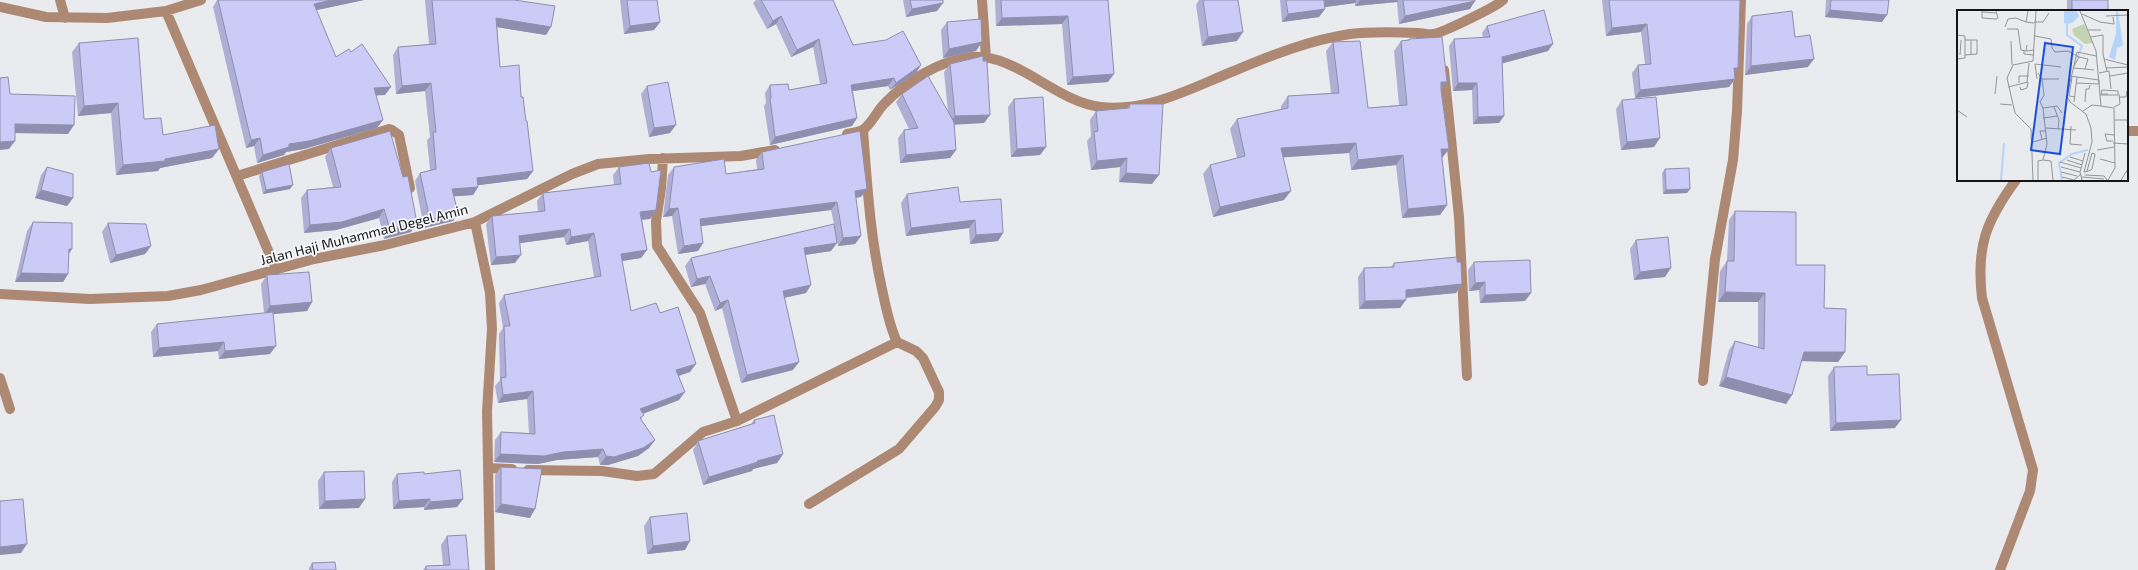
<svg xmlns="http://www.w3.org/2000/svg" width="2138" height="570" viewBox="0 0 2138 570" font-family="'Exo 2',sans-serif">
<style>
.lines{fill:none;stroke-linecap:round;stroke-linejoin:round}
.minor{stroke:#ad8973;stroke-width:10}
.wall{fill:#afafd5}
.shaded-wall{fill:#8f8eae}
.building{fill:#cccbf8;stroke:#8f8eae}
.labels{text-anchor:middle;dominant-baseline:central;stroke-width:3.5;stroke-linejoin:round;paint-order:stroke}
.street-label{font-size:14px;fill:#141516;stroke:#f7f8fc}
.inset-river{fill:none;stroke:#b4d4f9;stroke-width:2}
.inset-road{fill:none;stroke:#949598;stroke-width:1}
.view{fill:#1d4ed8;fill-opacity:0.15;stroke:#1d4ed8;stroke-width:2}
.inset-edge{fill:none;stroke:#141516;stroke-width:2}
</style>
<rect width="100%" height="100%" fill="#e9ebee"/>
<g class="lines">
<path class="minor" d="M60 0 65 18
M982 0 986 58
M0 7 46 17 107 18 166 11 201 0
M166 11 276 269
M1444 70 1459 217 1467 376
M2127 131H2138
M847 134C852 133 860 132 864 129 872 123 877 111 884 104 905 82 940 60 971 57 1017 53 1055 102 1101 107 1149 112 1191 88 1234 71 1272 55 1310 40 1350 34 1373 31 1396 32 1419 33 1423 33 1429 35 1433 34 1442 33 1496 7 1503 0
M663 158 661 189 656 221 657 246 700 313 737 421
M237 176 389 129 392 130 399 135 410 188
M475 222 490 293 492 329 487 411 490 570
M0 294 90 299 168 296 201 290 314 259 385 245 475 222 572 174 598 164 649 159 741 156 775 150
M0 378 10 409
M1703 381 1715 259 1733 160 1737 111 1741 0
M488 468 512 469
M528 470 602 471 637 476 654 474 703 432 737 421 897 342
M809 504 899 449 935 407 939 400V392L923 358 916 351 897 342C889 325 886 307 882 289 870 236 867 183 863 130
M2000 570 2030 491 2033 470 1982 298C1976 246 1986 221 2016 180"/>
</g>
<path class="wall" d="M217 0H364L316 10 336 57 351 52 385 95H376L377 128 304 149 286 152 284 155 257 163 254 146 246 148 213 7Z
M425 0H514L546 35 497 27 500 67 521 97 533 171 527 179 478 185V187L473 195 454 196 458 213 453 221 424 228 415 181 420 173 430 170 427 140 430 137 425 91 396 94 393 55 398 47 429 44Z
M620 0H657L660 22 654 30 624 34Z
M756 0H833L853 45 916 73 890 90 888 86 853 91 857 118 852 126 770 145 764 106 766 103 765 93 770 85 789 90 820 84 813 47 791 57 776 24 767 29 753 3Z
M903 0H943L937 11 906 17Z
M995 0H1108V82L1067 85 1062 24 996 26Z
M1199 0H1238L1237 41 1202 46 1196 5Z
M1280 0H1475L1470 9 1399 24 1397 2 1355 6V3L1325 7V9L1319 17 1282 22Z
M1602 0H1740L1738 68 1734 73 1735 79 1729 87 1635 98 1632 73 1638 65 1645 64 1641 32 1606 36Z
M1826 0H1889L1882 22 1825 17Z
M2067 0H2108V11H2067Z
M1752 16 1795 37 1808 67 1745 75 1747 24Z
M947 22 976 51 943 58 941 30Z
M1487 26 1548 51 1502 63 1504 116 1499 123 1473 124 1472 90 1453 91 1449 46 1454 39 1483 38 1482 33Z
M1409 39 1447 82 1441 89 1449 149 1442 158 1447 205 1440 215 1402 218 1396 165 1351 170 1349 153 1283 157 1284 200 1213 217 1203 174 1210 165 1237 158 1230 129 1237 119 1281 109V106L1288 96 1331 93 1326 51 1333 42 1368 108 1399 105 1394 51 1401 41 1407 40Z
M79 43 144 119 163 135 219 149 212 158 160 168 158 171 116 175 111 113 78 116 72 52Z
M950 64 990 115 984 123 954 124 956 150 950 158 900 163 898 138 904 130 909 129 896 102 902 94 948 111 944 72Z
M647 86 670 133 649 137 641 94Z
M1014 99 1046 147 1040 155 1011 157 1008 107Z
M1622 100 1654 147 1621 150 1616 109Z
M1130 104 1152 184 1119 182 1120 167 1091 170 1087 141 1091 136 1090 120 1096 111 1127 108Z
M331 148 403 177 417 223 411 232 384 239 379 218 336 230 304 233 301 198 307 190 333 187 325 157Z
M762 152 861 197 856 198 861 236 855 244 838 246 836 236 831 251 805 255 806 293 785 298 793 370 741 383 722 308 715 311 705 284 691 287 685 266 691 258 834 224 831 210 701 226 703 243 698 251 678 254 672 216 663 217 668 175 674 167 726 174 757 169 756 160Z
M47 167 73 198 67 206 35 198 41 175Z
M619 167 656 210 650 219 642 220 647 250 641 258 622 261 631 311 660 313 690 372 679 376V400L643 414 644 415 641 419 655 440 649 448 638 456 608 465H600L598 457 557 460 538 464 494 462 495 440 501 432 529 433 527 399 498 403 495 386 500 380 499 334 503 328 499 303 504 295 594 277 588 241 566 245 564 237 520 243 515 263 491 265 486 224 492 216 538 212 537 201 543 193 614 185 613 175Z
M1665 169 1690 189 1687 193 1663 194 1662 173Z
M262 172 290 189 263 194 259 176Z
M907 194 960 202 1003 233 998 241 970 244 969 228 906 236 901 203Z
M1735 211 1796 265 1824 308 1845 352 1838 362 1801 361 1792 395 1786 404 1719 386 1729 350 1735 341 1758 347V302H1718L1720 271 1727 261 1729 220Z
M33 222 68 274 63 282H15L27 231Z
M108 223 151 246 145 254 110 263 102 232Z
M1636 240 1665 277 1634 280 1630 249Z
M1474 262 1525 301 1480 303 1479 290 1469 291 1468 270Z
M1394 263 1462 284 1456 293 1406 298 1400 308 1359 309 1358 277 1364 268 1391 267Z
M267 275 312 302 307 311 273 314 270 354 219 359 218 351 153 357 151 332 157 324 264 313 261 284Z
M1834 367 1867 375 1895 428 1830 431 1828 376Z
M754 420 783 454 777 463 753 469 752 471 703 485 693 450 698 441 751 424Z
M501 467 530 518 495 512V475Z
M324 472 359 508 319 509 318 481Z
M397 474H424L463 499 457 507 424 510V507L393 509 392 482Z
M650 517 685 550 647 554 644 526Z
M447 536 469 570H423L426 566 443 565 441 545Z
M312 563 336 570H309V568Z"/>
<path class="shaded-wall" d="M332 0H364L308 12 314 4Z
M1324 0H1357L1355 3 1318 8Z
M1360 0H1398L1397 2 1355 6Z
M1475 1 1470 9 1399 24 1405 16Z
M943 3 937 11 906 17 912 9Z
M1325 9 1319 17 1282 22 1288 14Z
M1830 10 1887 15 1882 22 1825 17Z
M781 16 776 24 767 29 773 21Z
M1068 16 1062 24 996 26 1002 18Z
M496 18 551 27 546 35 490 26Z
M660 22 654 30 624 34 630 26Z
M1647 24 1641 32 1606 36 1612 28Z
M1243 32 1237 41 1202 46 1208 37Z
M819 39 813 47 791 57 797 50Z
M982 42 976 51 943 58 949 49Z
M1553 44 1548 51 1497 65 1502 57Z
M1814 59 1808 67 1745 75 1751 66Z
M921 65 916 73 890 90 896 83Z
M1734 68H1738L1732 76Z
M1114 74 1108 82 1067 85 1073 77Z
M894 78 888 86 846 92 851 85Z
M1735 79 1729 87 1635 98 1640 90Z
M1441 82H1447L1440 91Z
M431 83 425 91 396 94 402 86Z
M1458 83H1477L1472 90 1453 91Z
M391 87 385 95 369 96 374 88Z
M118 103 111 113 78 116 84 106Z
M990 115 984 123 949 125 955 116Z
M1504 116 1499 123 1473 124 1478 117Z
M857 118 852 126 770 145 775 137Z
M383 120 377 128 304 149 286 152 284 155 257 163 263 155 289 144Z
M15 124 74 125 68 134 9 133Z
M676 125 670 133 649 137 654 128Z
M260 138 254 146 246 148 251 140Z
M1660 138 1654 147 1621 150 1627 142Z
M15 141 9 149 0 150V142Z
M1356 143 1349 153 1274 158 1281 148Z
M1046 147 1040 155 1011 157 1017 149Z
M219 149 212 158 160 168 158 171 116 175 123 165 165 159Z
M1441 149H1449L1442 158Z
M956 150 950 158 900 163 906 155Z
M1403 155 1396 165 1351 170 1358 160Z
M1127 158 1120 167 1091 170 1097 161Z
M533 171 527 179 472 186 477 178Z
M1126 173 1159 175 1152 184 1119 182Z
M293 185 290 189 263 194 266 190Z
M478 187 473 195 446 197 452 189Z
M867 189 861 197 850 198 855 191Z
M1690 189 1687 193 1663 194 1666 190Z
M41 190 73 198 67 206 35 198Z
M1291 191 1284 200 1213 217 1220 207Z
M837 202 831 210 694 227 700 219Z
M1447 205 1440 215 1402 218 1408 209Z
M678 208 672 216 663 217 669 209Z
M384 209 379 218 336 230 304 233 310 225Z
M656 210 650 219 635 220 640 212Z
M458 213 453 221 424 228 430 220Z
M975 220 969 228 906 236 911 228Z
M417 223 411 232 384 239 390 230Z
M570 229 564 237 514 244 519 236Z
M594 233 588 241 566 245 571 237Z
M1003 233 998 241 970 244 976 235Z
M861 236 855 244 838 246 843 238Z
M703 243 698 251 678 254 684 246Z
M837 243 831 251 798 256 804 248Z
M151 246 145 254 110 263 116 255Z
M69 249H72L66 258Z
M647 250 641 258 615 262 621 254Z
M521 255 515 263 491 265 496 257Z
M1671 268 1665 277 1634 280 1640 272Z
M21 273 68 274 63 282H15Z
M710 276 705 284 691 287 697 279Z
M1485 282 1479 290 1469 291 1475 283Z
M1462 284 1456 293 1400 298 1406 290Z
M811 285 806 293 777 299 783 291Z
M1725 292 1765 293 1758 302H1718Z
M1531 293 1525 301 1480 303 1485 295Z
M728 300 722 308 715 311 720 303Z
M1406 300 1400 308 1359 309 1365 301Z
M312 302 307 311 264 315 270 306Z
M224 342 218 351 153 357 159 348Z
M276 346 270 354 219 359 225 351Z
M1804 352H1845L1838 362 1797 361Z
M799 362 793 370 741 383 747 375Z
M696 364 690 372 671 378 676 370Z
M1726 377 1792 395 1786 404 1719 386Z
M533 391 527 399 498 403 503 395Z
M685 392 679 400 634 417 640 409Z
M1901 420 1895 428 1830 431 1836 423Z
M655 440 649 448 638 456 608 465H600L606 456Z
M603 449 598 457 557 460 538 464 494 462 500 454 563 452Z
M783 454 777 463 753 469 752 471 703 485 709 477 757 461Z
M365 499 359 508 319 509 325 501Z
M430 499 424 507 393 509 399 501Z
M463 499 457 507 424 510 430 502Z
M501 504 535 509 530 518 495 512Z
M690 541 685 550 647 554 653 546Z
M27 544 21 553 0 555V547Z"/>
<path class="building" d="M218 0H332L314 4 336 57 349 49 351 52 362 44 391 87 374 88 383 120 309 141 289 144V147L263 155 260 138 251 140Z
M432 0H514L555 6 551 27 496 18 500 67 519 65 521 97H523L526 121H527L533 171 477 178 478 187 452 189 458 213 430 220 420 173 436 169 433 132H436L431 83 402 86 398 47 436 44Z
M627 0H657L660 22 630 26Z
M761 0H833L853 45 886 40 903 31 921 65 896 83 894 78 851 85 857 118 775 137 770 98H771L770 85 788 84 789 90 827 83 819 39 797 50 781 16 773 21Z
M910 0H943V3L912 9Z
M1001 0H1108L1114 74 1073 77 1068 16 1002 18Z
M1203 0H1238L1243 32 1208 37Z
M1286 0H1325H1324L1325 9 1288 14Z
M1403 0H1475V1L1405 16Z
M1609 0H1740L1738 68H1734L1735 79 1640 90 1638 65 1651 64 1647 24 1612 28Z
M1831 0H1889L1887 15 1830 10Z
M2072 0H2108V11H2072Z
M1544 10 1553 44 1502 57 1504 116 1478 117 1477 83H1458L1454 39 1490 37 1487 26Z
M1792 11 1795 37 1810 35 1814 59 1751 66 1752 16Z
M981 19 982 42 949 49 947 22Z
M1442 37 1447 82H1441V90L1449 149H1441L1447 205 1408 209 1403 155 1358 160 1356 143 1281 148 1291 191 1220 207 1210 165 1245 156 1237 119 1288 108V96L1339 93 1333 42 1360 41 1368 108 1407 105 1401 41 1409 40V39Z
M138 38 144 119 161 118 163 135 215 125 219 149 165 159V161L123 165 118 103 84 106 79 43Z
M983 56V61H987L990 115 955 116 950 64Z
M928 76 954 122 956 150 906 155 904 130 918 128 902 94Z
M8 77 10 94 75 96 74 125 15 124V141L0 142V78Z
M668 82 676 125 654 128 647 86Z
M1043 97 1046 147 1017 149 1014 99Z
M1656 97 1660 138 1627 142 1622 100Z
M1130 104H1163L1159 175 1126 173 1127 158 1097 161 1094 132 1098 131 1096 111 1129 108Z
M390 131 403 177 408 176 417 223 390 230 384 209 342 222 310 225 307 190 341 187 331 148Z
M860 131 867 189 855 191 861 236 843 238 837 202 700 219 703 243 684 246 678 208 669 209 674 167 724 159 726 174 764 169 762 152Z
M649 163 651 172 661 170 656 210 640 212 647 250 621 254 631 311 656 303 660 313 678 307 696 364 676 370 685 392 640 409 644 415 640 418 655 440 643 448 614 457 606 456 603 449 563 452 544 456 500 454 501 432 535 434 533 391 503 395 501 378 506 377 504 326H510L504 295 601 276 594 233 571 237 570 229 519 236 521 255 496 257 492 216 545 211 543 193 621 184 619 167Z
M289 164 293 185 266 190 262 172Z
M47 167 73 174V198L41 190Z
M1689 168 1690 189 1666 190 1665 169Z
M958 187 960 202 1001 199 1003 233 976 235 975 220 911 228 907 194Z
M1735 211 1796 212V265H1825L1824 308 1846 309 1845 352H1804L1792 395 1726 377 1735 341 1764 349 1765 293 1725 292 1727 261H1734Z
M33 222 72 223V249H69L68 274 21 273Z
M108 223 146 224 151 246 116 255Z
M834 224 837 243 804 248 811 285 783 291 799 362 747 375 728 300 720 303 710 276 697 279 691 258Z
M1668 237 1671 268 1640 272 1636 240Z
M1457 257V262H1461L1462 284 1406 290V300L1365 301 1364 268 1394 267V263Z
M1530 260 1531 293 1485 295V282L1475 283 1474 262Z
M309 272 312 302 270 306 267 275Z
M273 312 276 346 225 351 224 342 159 348 157 324Z
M1867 366V375L1899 374 1901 420 1836 423 1834 367Z
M774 415 783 454 757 461 758 462 709 477 698 441 755 423 754 420Z
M501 467 542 469 535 509 501 504Z
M460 470 463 499 430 502V499L399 501 397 474 424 472V474Z
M364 471 365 499 325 501 324 472Z
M23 499 27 544 0 547V501Z
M687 513 690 541 653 546 650 517Z
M466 535 469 570H426V566L450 565 447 536Z
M335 562 336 570H313L312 563Z"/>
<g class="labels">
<g class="street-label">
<text transform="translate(364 234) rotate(-14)">Jalan Haji Muhammad Degel Amin</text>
</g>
</g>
<g transform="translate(1957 10)">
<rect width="171" height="171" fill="#e9ebee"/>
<path d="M127 14 136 33 128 34 117 25 115 19Z" fill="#c2d4b4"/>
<path d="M107 1H119L122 6 115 13 110 14 107 13ZM159 1H161L166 35 160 38 158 50 152 47 159 24Z" fill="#b4d4f9"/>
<path class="inset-river" d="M110 14V25L125 36 120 48M44 170 47 133M105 170 102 153 115 144 131 140"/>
<path class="inset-road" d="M25 1V8L39 9 41 8 39 1M71 1 69 12 77 13M123 1 139 41 144 96 157 98 158 158 151 170M25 2 40 3M125 4 143 12 157 14 156 7M149 6 171 5M77 12H86L92 3M48 17 51 9 59 8 69 12M50 19H61L64 40 69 41M131 20H144M0 25 8 26V48L0 49M78 26 94 29 95 38 98 42 111 41 122 47M134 27 146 25V44L150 62M54 31 55 55M70 35 69 41 77 40M67 40V44L77 45M3 45 4 30M8 45 20 44V30H8M14 45V30M147 49 171 55M78 54 104 57M78 54 80 69M149 58 171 57M128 59 116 58 122 47 131 49 128 59 137 60M142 63 152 61 154 79M113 66 142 70V74L120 73M153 66 171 63M115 67 112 86 118 87M85 69H102M70 72 72 53M62 73V66H72M51 77 71 72 70 78 64 80 63 77M38 84 40 66M143 85H161V81L145 80 144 84H151M162 87H169L170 81M117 92 120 67M128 92 129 79H132L133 75M43 94 55 95M97 97 102 110 101 119M157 97 163 94 162 84M86 98 100 96 105 103M0 100 10 107M126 101 135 95 144 96M86 108 100 106M157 110H170L171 114M114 116 113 134 125 135M89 118 119 120M85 129 83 121H89M156 131H150L148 124 157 125M76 132 90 128M156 133 171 134M140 140 157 137M113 147 126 151M143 149 158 153M86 150 94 151 96 170M110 150 125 155M103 152 124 158M104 157 123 162M104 162 120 166M127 162 135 132 134 118 129 104 113 92 110 86 120 42 139 46M127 162H128L134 160 135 159 138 144 135 143 130 161M128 165 147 166 150 170M105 167 117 170 124 164M125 167 147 169M76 170 74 119 58 103 50 68 56 55 76 51 79 1M81 170V151L86 150 90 134 86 98 83 92 87 85 85 69 81 63M125 170 123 162 128 143M164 170 171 159"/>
<path class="view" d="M88 33 116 37 103 144 74 140Z"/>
<rect width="171" height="171" class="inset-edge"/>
</g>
</svg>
